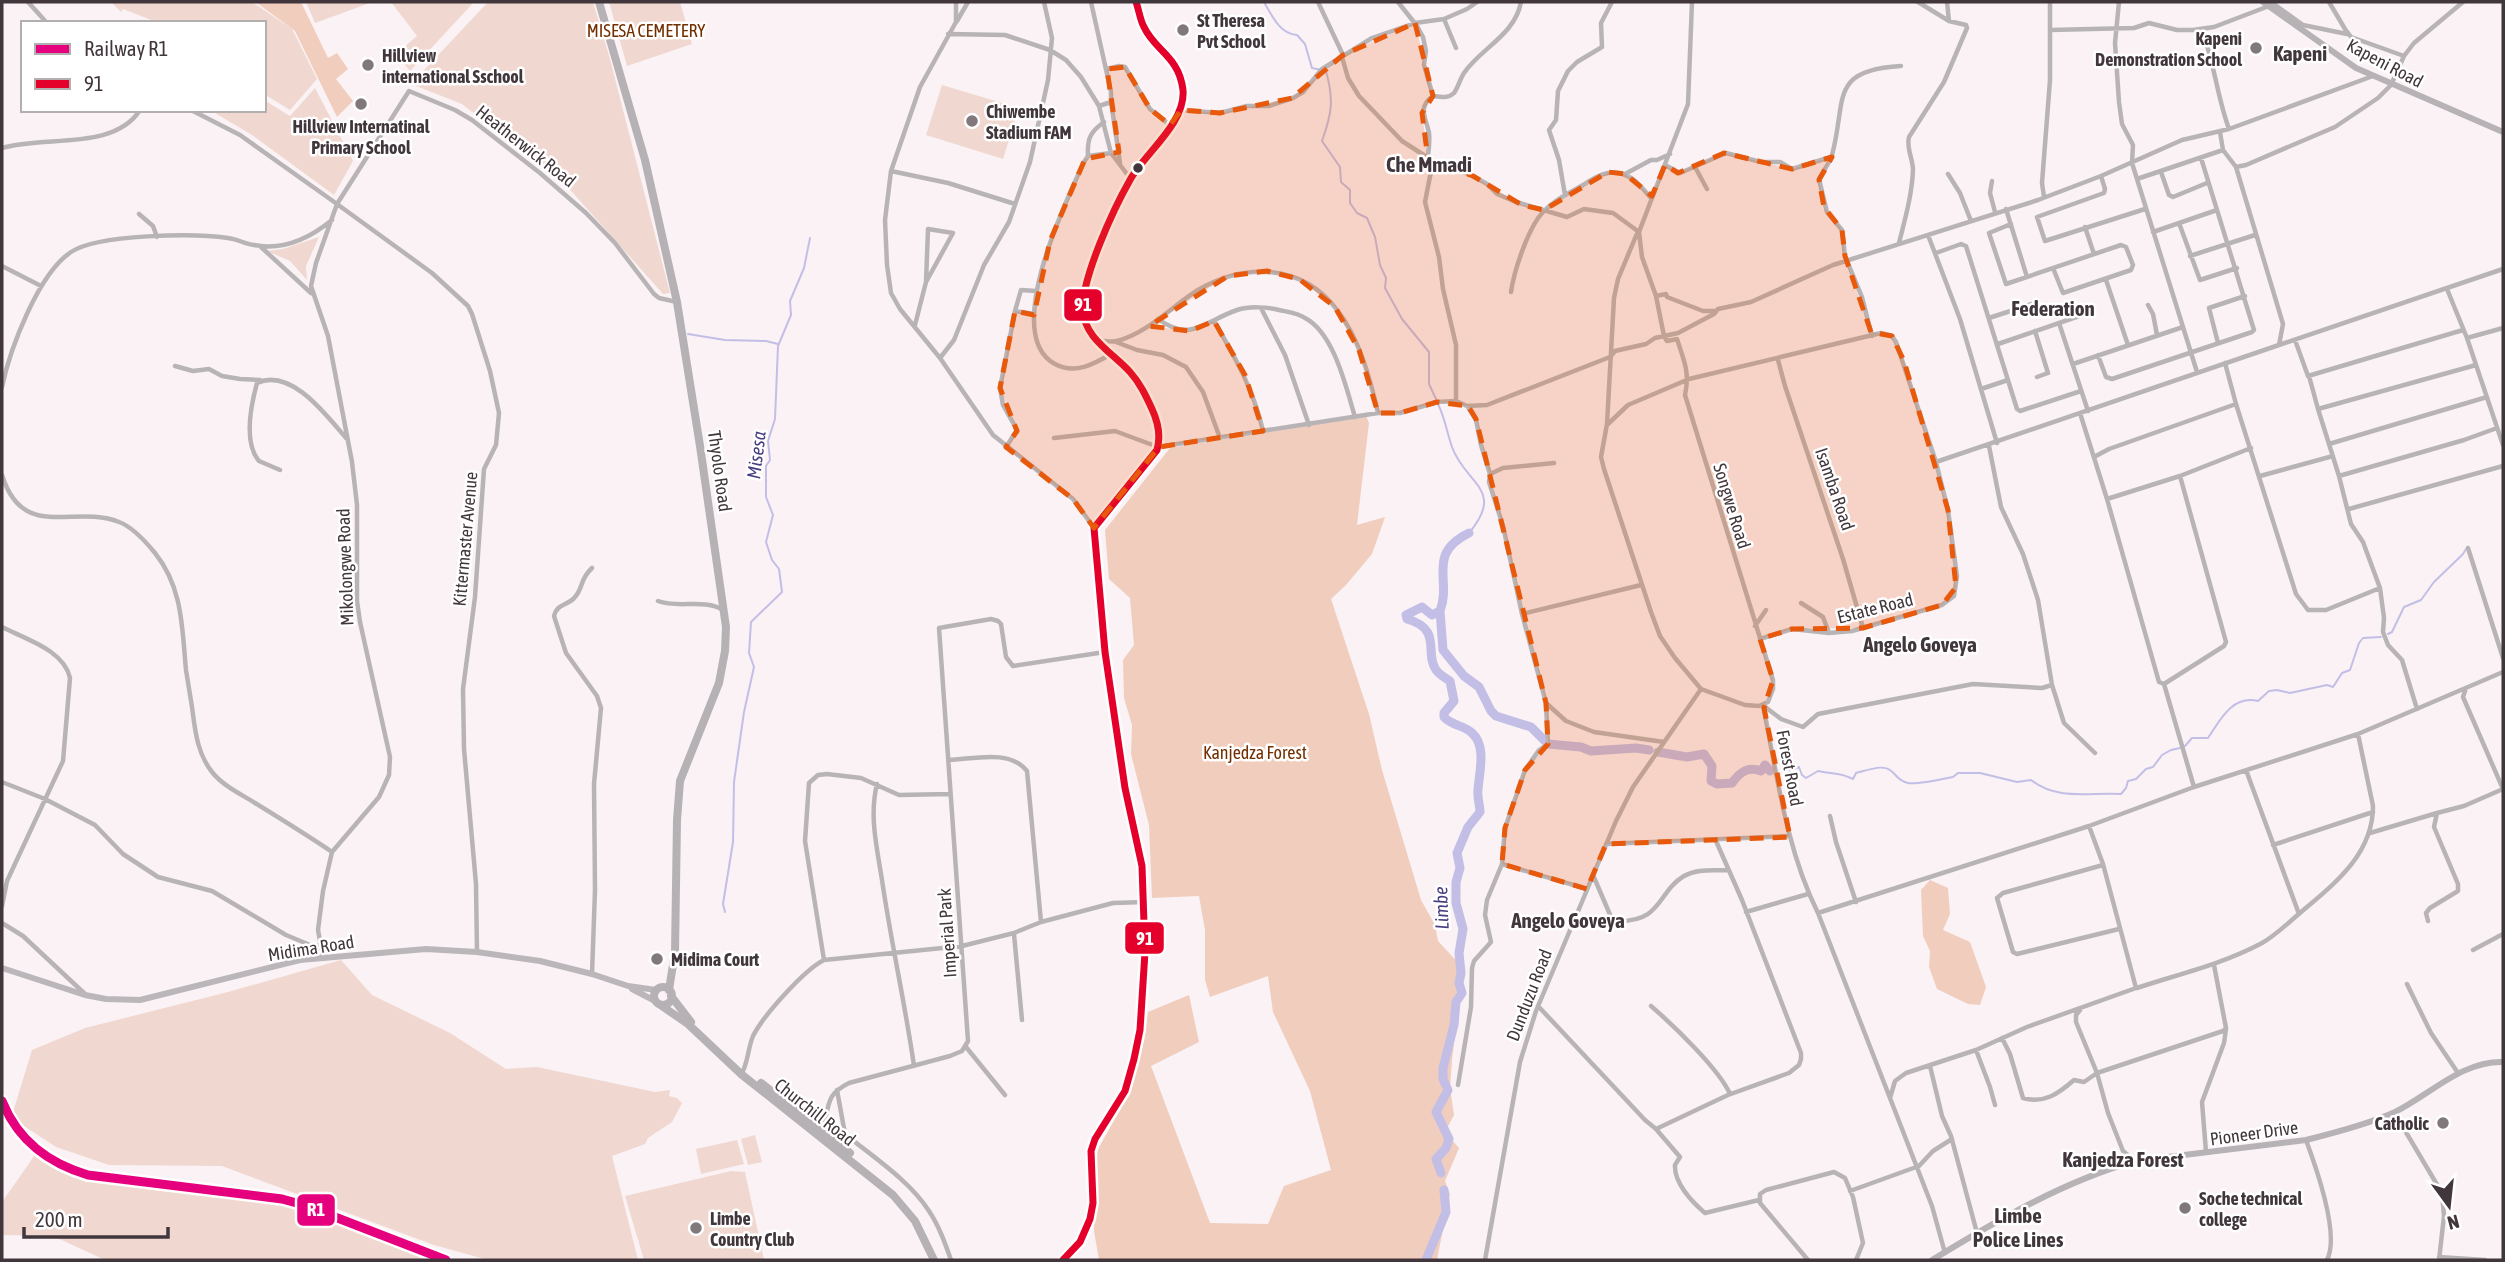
<svg xmlns="http://www.w3.org/2000/svg" width="2505" height="1262" viewBox="0 0 2505 1262" font-family="'Asap Condensed',sans-serif">
<style>
.green{fill:#f0d8d0}
.forest{fill:#f1cdbe}
.lines{fill:none;stroke-linecap:round;stroke-linejoin:round}
.stream{stroke:#c3bee6;stroke-width:2}
.river{stroke:#c3bee6;stroke-width:9}
.street{stroke:#b8b4b6;stroke-width:4.5}
.secondary{stroke:#b7b2b5;stroke-width:6}
.primary{stroke:#bbb6ba;stroke-width:6}
.highway{stroke:#b6b1b4;stroke-width:8}
.street-bridge{stroke:#b8b4b6;stroke-width:4.5}
.bus-1-casing{stroke:#fff;stroke-width:12}
.bus-1{stroke:#e4002b;stroke-width:7}
.rail-1-casing{stroke:#fff;stroke-width:14}
.rail-1{stroke:#e5007d;stroke-width:9}
.marked{fill:#e8590c;fill-opacity:0.2;stroke:#e8590c;stroke-width:5;stroke-dasharray:14 9;stroke-linejoin:round}
.poi-dot{fill:#81787c;stroke:#fff;stroke-width:2.5}
.bus-dot{fill:#40363b;stroke:#fff;stroke-width:2.5}
.labels{text-anchor:middle;dominant-baseline:central;stroke-width:5;stroke-linejoin:round;paint-order:stroke}
.poi-label{font-size:18px;font-weight:bold;fill:#40363b;stroke:#fff;text-anchor:start}
.park-label{font-size:18px;fill:#732f00;stroke:#fff}
.street-label{font-size:18px;fill:#40363b;stroke:#fff}
.water-label{font-size:19px;font-style:italic;fill:#473d81;stroke:#fff}
.quarter-label{font-size:21px;font-weight:bold;fill:#40363b;stroke:#fff}
.line-badge{stroke:#fff;stroke-width:2.5}
.badge-label{font-size:19px;text-anchor:middle;font-weight:bold;fill:#fff}
</style>
<rect width="100%" height="100%" fill="#faf2f5"/>
<path class="green" d="M111 2H252L292 29 317 79 290 110 264 94V23H159L123 9 121 12Z
M306 2H369L370 3 315 23Z
M391 2H474L410 71 396 54 417 36Z
M488 2H593L610 59 670 293 663 294 565 184 462 104 411 84Z
M609 2H680L692 44 627 66Z
M942 85 1019 108 1003 159 926 135Z
M315 88 353 161 334 195 252 135 210 110H264V100L290 116Z
M319 237 306 266 307 280 290 261 267 251 283 249Z
M341 960 372 995 450 1033 506 1069 537 1067 655 1092 670 1090 669 1096 677 1098 682 1103 672 1122 648 1138 645 1144 612 1156 638 1260H488L434 1245 222 1166 109 1165 56 1147 24 1126 13 1112 32 1050 85 1028 228 992Z
M755 1135 762 1162 748 1165 741 1139Z
M737 1140 744 1164 701 1174 696 1149Z
M37 1152C56 1166 75 1174 97 1179L281 1201 309 1209 438 1260H105L53 1236 2 1235V1202Z
M731 1171 745 1172 764 1260H644L625 1196Z"/>
<path class="forest" d="M258 2H301L328 58 337 53 348 69 336 79 353 101 337 117 295 31 257 3Z
M1366 416 1369 423 1357 525 1385 517 1372 554 1346 585 1331 599 1369 714 1382 770 1421 900 1435 925 1438 941 1463 968 1452 1060 1450 1088 1454 1115 1445 1132 1459 1148 1445 1181 1450 1194 1437 1260H1099L1094 1231 1095 1171 1098 1149 1129 1094 1144 1041 1148 1012 1189 995 1199 1042 1151 1066 1210 1223 1268 1224 1284 1186 1331 1170 1310 1091 1273 1012 1268 976 1210 997 1205 980V930L1199 896 1152 898 1149 825 1131 754 1132 725 1124 698 1123 660 1134 645 1130 598 1109 579 1105 530 1170 448Z
M1930 880 1948 888 1950 914 1943 930 1970 942 1986 987 1980 1005 1968 1004 1937 989 1929 967 1930 951 1923 936 1921 890Z"/>
<g class="lines">
<path class="stream" d="M1264 2C1272 16 1280 34 1297 35L1305 44 1312 68 1326 71C1334 100 1332 113 1322 141L1340 167 1341 182 1350 190V203L1357 213 1367 218 1375 237 1380 265 1386 278 1385 288 1402 319 1429 352V384L1436 399
M688 334 725 340 766 341 778 344
M1438 404C1445 418 1447 433 1452 447 1465 484 1506 489 1469 533
M2388 634 2392 632 2404 607 2421 600 2434 582 2463 554 2466 549
M2185 746 2192 738H2208C2220 720 2232 695 2258 701L2269 691 2277 690 2290 693 2327 685 2333 687 2342 673 2350 670 2359 643 2363 638 2381 637
M1783 771 1784 767 1790 771 1799 767 1802 775 1806 778 1818 771C1834 775 1837 771 1853 779L1856 773C1865 771 1882 764 1890 770 1897 775 1898 781 1908 783 1916 785 1943 779 1953 777L1958 773H1980L2017 782 2031 780C2058 801 2089 792 2121 794L2126 788 2128 781 2136 779 2146 769 2153 767 2162 755 2171 750 2180 748
M725 912 723 904 733 842 734 782 744 712 754 667 749 653 751 622 782 592 779 569 772 560 766 542 773 515 766 497V466L770 460 768 441 775 419 778 346 791 315 790 301 804 268 810 238"/>
<path class="river" d="M1440 611 1443 650 1464 676 1479 687 1491 711 1496 716 1531 727 1548 744 1581 747 1591 751 1636 748 1649 750
M1658 752 1687 757 1704 754 1712 766 1711 781 1717 784 1732 783C1740 772 1748 766 1761 771L1765 765 1770 771
M1441 1173 1436 1159 1446 1148 1449 1139 1436 1112 1448 1090 1443 1079V1068L1454 1025 1456 1002 1462 993 1459 983 1461 973 1459 953 1463 929 1456 903V882L1460 868 1457 853 1468 827 1480 812C1480 805 1477 798 1478 790 1479 773 1487 746 1472 733 1464 725 1452 726 1444 717V713L1454 701 1450 681C1445 678 1440 675 1436 670 1424 653 1443 629 1407 619L1406 615 1422 607 1432 615 1440 611C1452 580 1426 554 1469 533
M1426 1260 1446 1212 1444 1190"/>
<path class="street" d="M28 2 47 23
M956 2V22L920 87 891 171 885 220 887 265 891 293 900 309 940 358 993 435 1073 499 1094 528
M1091 2 1111 92V102L1099 106
M1318 2 1343 55
M1398 2 1417 26 1423 37 1426 51 1424 65 1433 96
M1947 2 1949 21
M2119 2 2115 43 2119 102 2122 124 2133 145 2132 163 2197 372
M2271 2 2303 25 2347 34
M2329 2 2345 29 2351 37 2404 56
M1444 19 1456 48
M957 21 968 2
M2050 30 2134 28 2149 23 2177 30H2193L2214 27 2269 6
M948 34 1005 35 1050 50 1066 60 1081 77 1099 106 1111 153 1130 178
M2205 39C2215 69 2218 99 2229 129
M1342 57 1348 78 1359 96 1402 141 1433 161 1473 176 1487 184 1497 194 1516 202 1567 217 1584 209 1613 213 1639 232 1642 257 1656 296 1664 336 1667 341 1677 339C1684 361 1690 372 1685 395L1773 680V689L1768 702 1759 706 1745 705 1701 689 1675 658 1660 636 1651 612 1604 469 1601 457 1607 424 1614 298 1618 279 1636 236
M1107 69 1119 66 1125 67 1150 109 1170 125
M1111 102 1120 163
M191 110 240 135 337 204 432 273 468 306 472 314 490 371 499 413 496 445 484 469 475 597 463 689 464 749 476 884 477 952
M1181 110 1220 113 1247 106H1269L1293 98 1303 92 1322 69 1372 38 1415 23 1444 19 1467 9 1477 2
M2 148C45 135 114 151 140 110
M1088 156C1087 139 1090 132 1104 122
M1428 156C1429 148 1430 141 1429 133 1426 118 1417 107 1433 96 1440 97 1448 99 1454 93 1458 88 1460 79 1464 73 1481 48 1515 35 1521 2
M1433 161 1425 202 1439 257 1443 289 1456 345V401
M1665 165 1680 173 1726 153 1761 162H1780L1792 169 1831 157
M1695 167 1707 189
M2236 167 2246 165 2335 127 2378 98 2391 85 2404 56 2414 43 2463 2
M891 171 948 183 1015 204
M2161 172 2169 195 2173 197 2207 183
M1625 174 1651 160H1657L1670 154
M1948 174 1960 193 1971 221
M2101 176 2105 189 2104 193 2037 217 2045 241 2145 209
M2137 179 2223 150
M1992 181 1990 193 1995 212
M1565 195 1559 160 1549 130 1556 120 1558 91 1568 71 1577 62 1602 47 1601 23 1612 2
M2044 197 2042 183 2050 80V2
M2006 209 2027 277
M139 214 153 226 157 237
M2179 223 2200 280 2237 268
M2011 224 1989 233 2006 284 2121 245 2126 247 2133 265 2131 270 2063 293 2053 268
M2085 227 2094 254
M1639 232 1688 104 1692 2
M2153 232 2217 210
M1928 235 1960 319 1997 443
M1899 243C1905 219 1912 195 1913 170 1913 159 1906 148 1909 137L1944 82 1967 28 1966 25 1949 21 1918 2
M261 247 311 293
M1936 253 1961 244 1966 246 2017 409 2020 411 2081 391
M2190 256 2255 235
M2 266 41 286
M2106 280 2128 345
M2447 289 2467 338 2503 445
M1511 292C1514 271 1528 228 1543 212 1554 200 1569 193 1583 185 1595 177 1608 169 1623 174 1635 178 1643 189 1651 198
M1656 296 1666 294 1667 297 1703 311H1714
M2148 305 2153 314 2157 335
M1261 308 1285 355 1309 425
M1034 314 1015 311 1021 290 1036 291
M1989 318 2032 304
M1158 319C1191 343 1205 321 1237 310 1249 306 1267 307 1279 310 1288 312 1298 313 1305 318 1334 333 1346 387 1355 417
M1214 321C1235 357 1254 390 1263 431
M2059 323 2088 411
M915 325 926 282 953 233 928 229 926 282
M2035 331 2048 373 2037 377
M1872 336 1862 297 1845 256 1842 230 1827 212 1819 179C1823 171 1830 163 1832 155 1847 100 1828 70 1901 66
M2467 338 2503 328
M1096 340C1103 340 1111 343 1117 341 1148 333 1172 306 1198 290 1244 263 1302 263 1337 310 1359 338 1370 378 1378 413
M2295 340 2308 376 2463 330
M1116 342 1137 350 1163 355 1186 367 1203 392 1220 438
M2218 343 2209 308 2245 296
M1998 344 2085 314
M2279 345 2503 269
M1111 354C1094 364 1075 375 1055 364 1001 335 1066 201 1084 162L1088 156 1111 153
M2098 355 2106 377 2112 379 2252 332 2254 330 2201 158
M940 358 954 340 984 265 1009 222 1030 162 1048 80 1052 38 1044 2
M1778 360 1785 386 1843 559 1863 628
M2225 363 2236 404 2296 594 2308 610H2326L2380 588
M2073 364 2183 327
M175 366 193 371 209 369 222 376 240 379 260 380
M2309 376 2318 409 2476 365
M2 387C10 349 38 274 71 252 98 234 195 233 228 238 237 239 245 244 254 245 284 251 310 238 332 220
M1981 389 2008 380
M1468 407 1476 420 1481 445 1490 474 1489 482 1503 526 1522 614 1546 703 1566 721 1594 732 1664 742
M2318 409 2329 444 2487 397
M2080 413 2107 499 2159 682 2164 684 2224 646 2226 642 2180 476 2107 499
M1608 424 1628 405 1689 379 1881 333 1892 336 1896 342 1936 462 1948 510 1957 576 1954 596 1942 605 1852 631 1829 633 1792 629 1760 639
M1054 438 1115 431 1158 447 1378 413H1400L1437 402 1456 401 1467 406 1487 405 1610 357 1615 351 1646 344 1655 338 1678 333 1714 314 1718 309 1751 302 1833 265 2038 200 2101 176 2182 140 2229 129 2373 76
M2329 444 2339 476 2464 440 2497 428
M1006 447 1017 430 1003 405 1000 388 1015 311
M2094 457 2109 449 2236 404
M1936 462 2279 345 2283 324 2236 167 2223 150 2220 132
M280 470 259 461C243 442 251 405 257 383 291 367 327 416 346 438
M1490 474 1503 468 1554 463
M2 475C23 542 73 504 119 522 133 527 146 542 155 553 183 588 182 628 186 670 188 682 190 694 192 707 195 730 197 753 212 772 223 786 241 794 255 803 281 819 307 835 332 852
M2180 476 2251 448
M2260 476 2333 456
M2339 476 2351 524 2363 542 2380 588 2384 618 2383 632 2388 645 2402 660 2417 709
M2349 509 2503 466
M2468 548 2503 658
M658 601C679 609 703 598 723 610
M1801 603 1823 617 1829 633
M1522 614 1641 585
M1755 626 1766 610
M2 627C25 639 64 650 70 678L63 761 7 881 2 906
M2164 684 2194 787
M2052 685 2064 723 2095 753
M1763 705C1777 774 1786 849 1818 913L1932 1206 1945 1253
M1764 706 1781 719 1803 727 1818 714 1973 684 2042 688 2052 685 2038 600 2023 554 2001 507 1989 446
M949 760C974 759 1010 749 1027 771L1041 922
M2246 770 2299 914
M2 782 45 799 95 825 123 854 158 877 212 891 286 935 310 945 319 946
M877 784C869 816 877 848 882 880 891 942 905 1003 914 1066
M2437 813 2464 806 2503 789 2463 697 2466 688
M1830 816 1836 842 1856 902
M2089 826 2194 787 2358 734 2503 672
M2370 833 2437 813 2434 827 2458 884V891L2430 908 2426 913 2428 921
M1606 844 1789 836
M2273 845 2373 812
M1502 864 1587 889
M2103 865 2003 893 1997 898 2013 952 2017 954 2119 929
M1593 875 1611 917 1617 921C1663 922 1657 892 1684 876 1698 868 1713 871 1728 870
M1746 912 1808 894
M1818 913 2089 826 2103 864 2136 988 2027 1027 1976 1050 1906 1073 1895 1081 1890 1098
M2 923 23 936 85 994
M1014 934 1022 1020
M2473 950 2503 934
M323 957 318 930 323 891 332 852 379 797 389 775 390 757 360 622 357 601V505L352 462 328 336 311 286 316 263 337 204 409 91 455 110 472 120 540 173 586 213 615 243 654 294 659 298 677 302
M824 960 805 841 809 783 818 775 827 774 861 778 899 795 950 794
M592 974 595 890 594 784 601 708 597 696 566 653 554 616C557 603 568 606 575 597 584 587 579 580 592 568
M2407 984 2431 1033 2458 1073
M2137 988C2179 974 2223 964 2262 943 2276 935 2288 923 2300 913 2334 884 2373 855 2373 806L2358 734
M1538 1006 1645 1120 1656 1129 1728 1095 1789 1073 1799 1065 1801 1059V1053L1742 900 1716 841
M1651 1006C1673 1025 1719 1069 1730 1094
M2080 1010 2076 1015V1022L2097 1073 2108 1113 2123 1151 2135 1161
M2002 1038 2010 1054 2023 1098C2044 1104 2058 1094 2074 1080L2084 1082 2097 1073 2223 1031 2226 1028 2214 965
M966 1047 1005 1095
M1976 1050 1990 1087 1995 1105
M1930 1066 1942 1116 1951 1136 1977 1233
M742 1073C748 1062 748 1048 753 1036 763 1016 804 970 824 960L962 946 1014 933 1041 922 1113 903 1145 902
M1458 1085 1471 1007 1472 968 1474 961 1491 942 1485 915 1487 900 1502 864 1505 828 1525 770 1539 750 1548 744 1546 705
M837 1090 845 1134C873 1157 909 1180 929 1211 939 1226 945 1243 951 1260
M2394 1112 2442 1193 2444 1216 2439 1260
M816 1125 825 1121C829 1101 829 1093 849 1083L950 1056 962 1051 968 1041 939 628 991 619 998 621 1001 624 1006 657 1013 666 1105 652
M1656 1129 1680 1157 1675 1165C1674 1183 1692 1202 1705 1213L1759 1200
M2306 1140C2316 1167 2340 1235 2327 1260
M2206 1152 2202 1102 2224 1043 2226 1029
M1850 1191 1919 1166 1933 1151 1952 1139
M2439 1257 2485 1260
M1063 1260 1080 1242 1090 1219 1093 1203 1091 1151 1095 1139 1125 1091 1134 1059 1140 1030 1145 952 1142 866 1125 788 1105 652 1094 528 1157 450C1161 436 1158 422 1152 409 1146 396 1140 383 1130 372 1113 353 1084 338 1083 310 1081 279 1114 208 1130 180 1145 153 1186 123 1183 90 1179 56 1155 51 1144 27 1140 20 1139 10 1136 2
M1485 1260 1520 1062 1536 1011 1616 821 1633 787 1701 689
M1808 1260 1760 1203V1194L1766 1190 1834 1172 1845 1178 1853 1197 1863 1243 1856 1260"/>
<path class="secondary" d="M2263 2 2356 68 2503 132
M1932 1260C1996 1221 2062 1182 2135 1161L2306 1140C2334 1133 2369 1124 2395 1112 2430 1095 2461 1061 2503 1062"/>
<path class="primary" d="M2 968 85 995 106 999 140 1000 300 960 426 949 477 952 540 961 592 974 628 986 656 990
M632 989 657 1002"/>
<path class="highway" d="M599 2 645 160 677 302 700 446 726 627 725 651 719 683 680 781 677 820 675 952 669 990
M654 996a9 9 0 1 1 18 0a9 9 0 1 1-18 0Z
M671 996 691 1022
M659 1004 688 1024 741 1074 893 1195 915 1221 934 1260
M761 1083 850 1153"/>
<path class="street-bridge" d="M1636 236 1638 232"/>
<defs>
<path id="bus-1" d="M1063 1260 1080 1242 1090 1219 1093 1203 1091 1151 1095 1139 1125 1091 1134 1059 1140 1030 1145 952 1142 866 1125 788 1105 652 1094 528 1157 450C1161 436 1158 422 1152 409 1146 396 1140 383 1130 372 1113 353 1084 338 1083 310 1081 279 1114 208 1130 180 1145 153 1186 123 1183 90 1179 56 1155 51 1144 27 1140 20 1139 10 1136 2"/>
</defs>
<use href="#bus-1" class="bus-1-casing"/>
<use href="#bus-1" class="bus-1"/>
<defs>
<path id="rail-1" d="M2 1101C18 1141 48 1163 88 1175L282 1199 304 1205 446 1260"/>
</defs>
<use href="#rail-1" class="rail-1-casing"/>
<use href="#rail-1" class="rail-1"/>
</g>
<path class="marked" d="M1415 23 1433 96 1422 113 1428 159 1473 176 1522 205 1544 210 1608 172 1625 174 1652 196 1665 165 1678 173 1724 153 1792 169 1832 157 1819 180 1824 207 1842 230 1845 256 1871 332 1892 336 1904 361 1948 510 1956 587 1942 605 1863 628 1792 629 1760 639 1773 680 1764 708 1790 837 1606 844 1587 889 1502 864 1505 828 1525 770 1548 744 1546 703 1476 419 1468 406 1437 402 1400 413H1378L1359 350 1335 307 1299 279 1267 271 1228 276 1149 326 1190 331 1214 321 1245 375 1263 431 1159 447 1094 528 1073 499 1006 447 1017 431 1000 388 1015 311 1034 315 1050 241 1085 159 1119 152 1107 69 1125 67 1150 109 1170 125 1181 110 1220 113 1292 98 1343 55Z"/>
<g class="poi-dot">
<circle cx="1183" cy="30" r="7"/>
<circle cx="2256" cy="48" r="7"/>
<circle cx="368" cy="65" r="7"/>
<circle cx="361" cy="104" r="7"/>
<circle cx="972" cy="121" r="7"/>
<circle cx="657" cy="959" r="7"/>
<circle cx="2443" cy="1123" r="7"/>
<circle cx="2185" cy="1208" r="7"/>
<circle cx="696" cy="1228" r="7"/>
</g>
<circle class="bus-dot" cx="1138" cy="168" r="6"/>
<g class="labels">
<g class="poi-label">
<text x="1197" y="20">St Theresa<tspan x="1197" dy="21">Pvt School</tspan></text>
<text x="2242" y="38" text-anchor="end">Kapeni<tspan x="2242" dy="21">Demonstration School</tspan></text>
<text x="382" y="55">Hillview<tspan x="382" dy="21">international Sschool</tspan></text>
<text x="986" y="111">Chiwembe<tspan x="986" dy="21">Stadium FAM</tspan></text>
<text x="361" y="126" text-anchor="middle">Hillview Internatinal<tspan x="361" dy="21">Primary School</tspan></text>
<text x="671" y="959">Midima Court</text>
<text x="2429" y="1123" text-anchor="end">Catholic</text>
<text x="2199" y="1198">Soche technical<tspan x="2199" dy="21">college</tspan></text>
<text x="710" y="1218">Limbe<tspan x="710" dy="21">Country Club</tspan></text>
</g>
<g class="park-label">
<text x="646" y="30">MISESA CEMETERY</text>
<text x="1255" y="752">Kanjedza Forest</text>
</g>
<g class="street-label">
<text transform="translate(2385 63) rotate(28)">Kapeni Road</text>
<text transform="translate(526 146) rotate(38)">Heatherwick Road</text>
<text transform="translate(720 471) rotate(82)">Thyolo Road</text>
<text transform="translate(1835 489) rotate(71)">Isamba Road</text>
<text transform="translate(1732 506) rotate(73)">Songwe Road</text>
<text transform="translate(465 539) rotate(-85)">Kittermaster Avenue</text>
<text transform="translate(345 567) rotate(-92)">Mikolongwe Road</text>
<text transform="translate(1875 608) rotate(-14)">Estate Road</text>
<text transform="translate(1790 768) rotate(79)">Forest Road</text>
<text transform="translate(947 933) rotate(-94)">Imperial Park</text>
<text transform="translate(311 948) rotate(-9)">Midima Road</text>
<text transform="translate(1529 995) rotate(-69)">Dunduzu Road</text>
<text transform="translate(815 1112) rotate(38)">Churchill Road</text>
<text transform="translate(2254 1133) rotate(-8)">Pioneer Drive</text>
</g>
<g class="water-label">
<text transform="translate(756 455) rotate(-83)">Misesa</text>
<text transform="translate(1441 908) rotate(-92)">Limbe</text>
</g>
<g class="quarter-label">
<text x="2300" y="53">Kapeni</text>
<text x="1429" y="164">Che Mmadi</text>
<text x="2053" y="308">Federation</text>
<text x="1920" y="644">Angelo Goveya</text>
<text x="1568" y="920">Angelo Goveya</text>
<text x="2123" y="1159">Kanjedza Forest</text>
<text x="2018" y="1215">Limbe<tspan x="2018" dy="24">Police Lines</tspan></text>
</g>
</g>
<g class="line-badge">
<rect x="1063" y="288" width="40" height="34" rx="7" fill="#e4002b"/>
<rect x="1124" y="921" width="41" height="34" rx="7" fill="#e4002b"/>
<rect x="296" y="1193" width="40" height="34" rx="7" fill="#e5007d"/>
</g>
<g class="badge-label">
<text x="1083" y="311">91</text>
<text x="1145" y="945">91</text>
<text x="316" y="1216">R1</text>
</g>
<rect width="2505" height="1262" fill="none" stroke="#40363b" stroke-width="7"/>
<rect x="21" y="21" width="245" height="91" fill="#ffffff" stroke="#b3afb1" stroke-width="2"/>
<rect x="35" y="44" width="35" height="10" fill="#e5007d" stroke="#b3afb1" stroke-width="2"/>
<text x="84" y="56" font-size="21" fill="#40363b">Railway R1</text>
<rect x="35" y="79" width="35" height="10" fill="#e4002b" stroke="#b3afb1" stroke-width="2"/>
<text x="84" y="91" font-size="21" fill="#40363b">91</text>
<g transform="translate(2449 1206) rotate(165)" stroke="#ffffff" stroke-width="5" paint-order="stroke">
<path d="M0-5L12 26L0 18L-12 26Z" fill="#40363b"/>
<text y="-10" font-size="19" font-weight="bold" text-anchor="middle" fill="#40363b">N</text>
</g>
<path d="M24 1227v10h144v-10" fill="none" stroke="#40363b" stroke-width="3.5"/>
<text x="35" y="1227" font-size="21" fill="#40363b" stroke="#ffffff" stroke-width="5" paint-order="stroke">200 m</text>
</svg>
